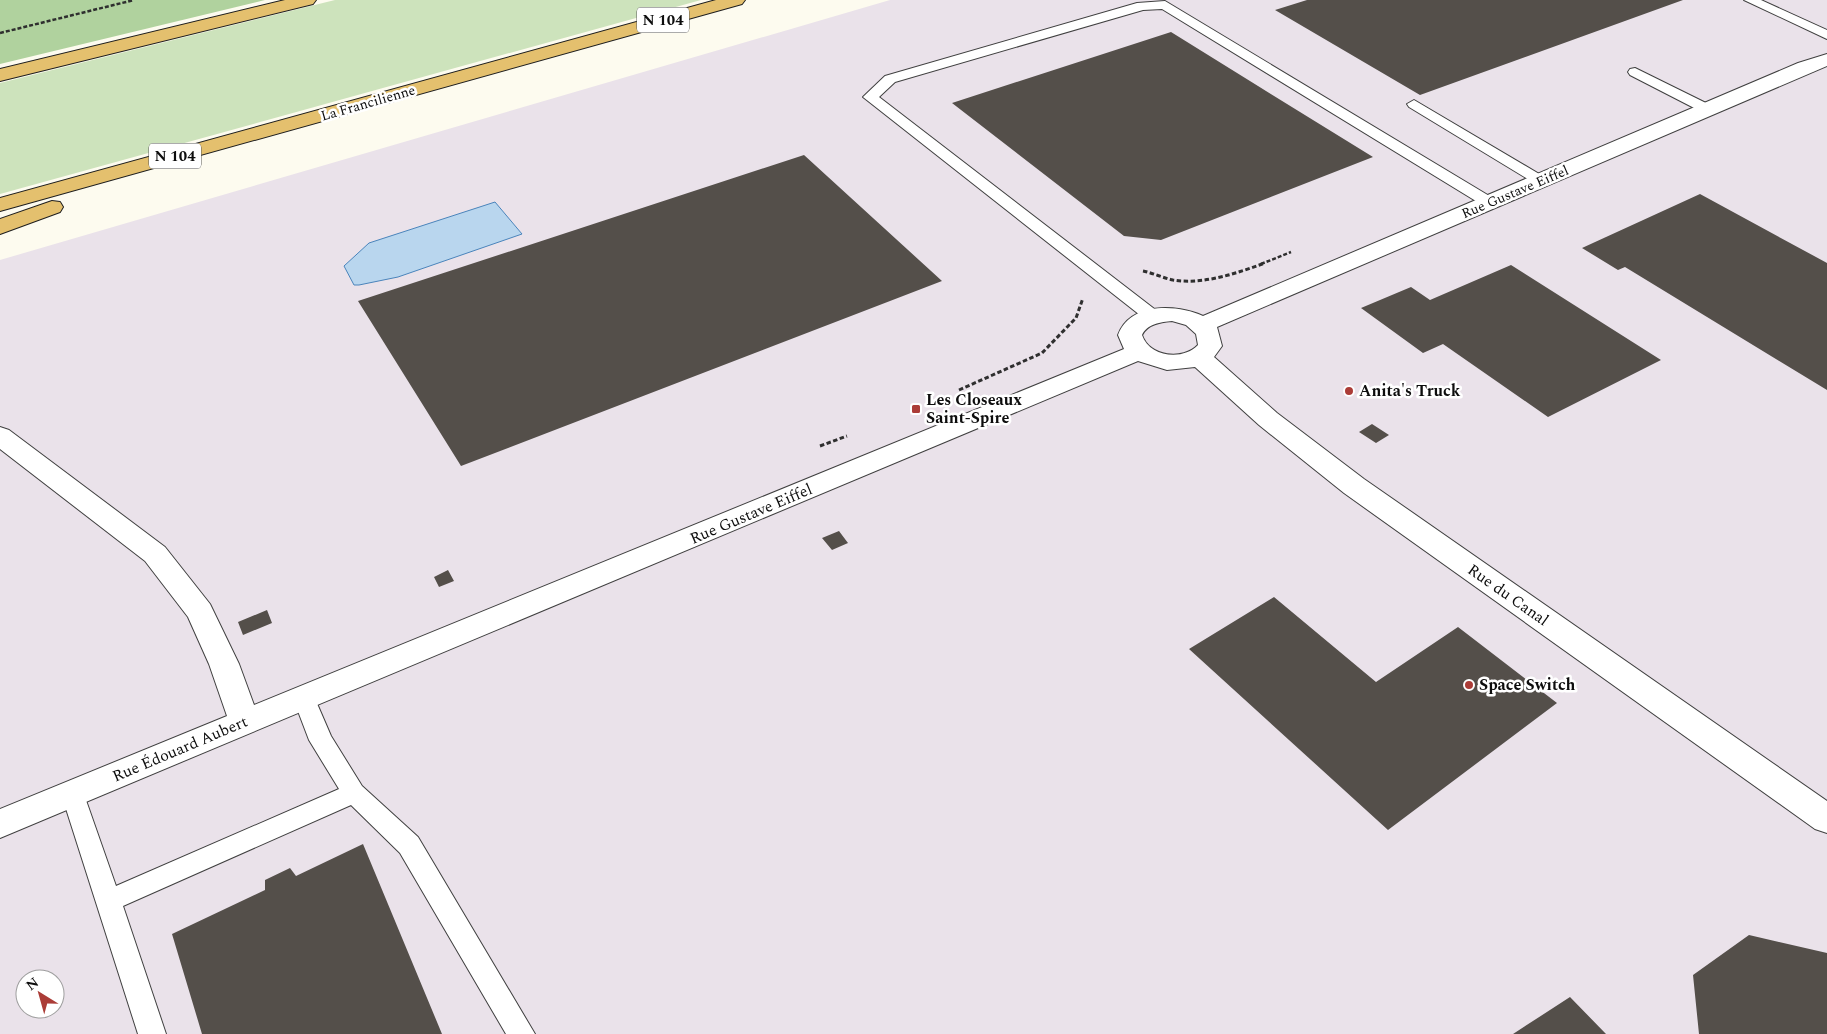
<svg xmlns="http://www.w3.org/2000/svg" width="1827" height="1034" viewBox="0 0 1827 1034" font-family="Spectral,serif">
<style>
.industrial{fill:#eae2ea;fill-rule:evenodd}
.green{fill:#cde3bc}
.forest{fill:#b0d29e}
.water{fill:#b9d6ee;stroke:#4a84bb}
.building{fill:#544f4a}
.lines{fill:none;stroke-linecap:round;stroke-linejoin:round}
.service-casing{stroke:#404040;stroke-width:2}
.minor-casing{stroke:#404040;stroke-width:2}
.trunk-casing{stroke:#1e1e1e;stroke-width:2}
.path-far1{stroke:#2f2f2f;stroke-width:2.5;stroke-dasharray:4 2;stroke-linecap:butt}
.path{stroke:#2f2f2f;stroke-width:3;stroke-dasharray:4.5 2.5;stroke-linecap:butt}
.service{fill:#fff;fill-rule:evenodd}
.minor{fill:#fff;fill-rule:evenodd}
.trunk{fill:#e4c06e;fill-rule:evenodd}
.poi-dot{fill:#ab3c37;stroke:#fff;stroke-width:2}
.labels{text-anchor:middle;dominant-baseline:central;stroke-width:5;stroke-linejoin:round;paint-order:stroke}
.far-street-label{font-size:14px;fill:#0d0d0d;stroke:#fff}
.shield{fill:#fff;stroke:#565656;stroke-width:1}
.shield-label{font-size:15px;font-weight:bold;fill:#0d0d0d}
.poi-label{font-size:16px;font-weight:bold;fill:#0d0d0d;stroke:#fff;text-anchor:start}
.street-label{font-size:16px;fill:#0d0d0d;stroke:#fff}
</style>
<rect width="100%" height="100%" fill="#fdfbef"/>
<path class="industrial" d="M890 0H1827V1034H0V260ZM25 979H55V1009H25Z"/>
<path class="green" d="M335 0H701L0 194V83Z"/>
<path class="forest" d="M0 0H265L0 64Z"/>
<path class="water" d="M495 202 522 234 398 277 359 285H354L344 266 369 243Z"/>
<path class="building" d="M1307 0H1683L1420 95 1275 10Z
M1171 32 1258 86 1373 157 1161 240 1124 236 952 103Z
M804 155 942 281 461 466 358 301Z
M1700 194 1827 263V390L1625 267 1618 270 1582 248Z
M1511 265 1661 360 1548 417 1443 344 1423 353 1361 308 1411 287 1430 300Z
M1372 424 1389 435 1376 443 1359 432Z
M839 531 848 543 832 550 822 538Z
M448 570 454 581 439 587 434 577Z
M1274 597 1376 682 1458 627 1557 703 1388 830 1189 649Z
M267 610 272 623 243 635 238 622Z
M363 844 442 1034H202L172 934 265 890V880L290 868 296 876Z
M1749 935 1827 953V1034H1699L1693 975Z
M1570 997 1606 1034H1513Z"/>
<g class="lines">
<defs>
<path id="service" d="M1744 0H1761L1827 30V39Z
M1165 1 1496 200 1498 203 1490 208 1484 206 1162 9 1143 10 895 82 879 97 1157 311 1160 315 1157 319H1145L863 97 885 76 1137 3Z
M1635 68 1712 106 1714 109 1707 113 1702 112 1630 75 1628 72 1630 69Z
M1414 100 1546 178 1549 181 1541 186 1536 184 1409 107 1407 104Z
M304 689 312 692 331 736 362 786 418 837 535 1034H506L400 853 351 805 123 906 166 1034H138L61 793 65 786 73 783 81 786 116 886 339 789 309 740 293 698 296 692Z"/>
<path id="minor" d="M1827 54V66L1217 327 1222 346 1214 357 1277 413 1364 479 1827 801V833L1815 829 1344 493 1259 425 1195 367 1167 370 1138 361 0 838V809L227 716 209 664 188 617 145 561 0 449V427L9 430 165 547 210 604 239 664 254 705 1124 349 1118 335C1130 302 1177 304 1203 316L1798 63ZM1172 321 1186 325 1196 334 1198 345C1183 361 1149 357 1142 335 1147 324 1161 322 1172 321Z"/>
<path id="trunk" d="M285 0H316L313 4 0 81V69Z
M716 0H745L742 4 0 211V198Z
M52 201 60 202 63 207 60 212 0 234V219Z"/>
</defs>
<use href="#service" class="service-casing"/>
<use href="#minor" class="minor-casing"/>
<use href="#trunk" class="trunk-casing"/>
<path class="path-far1" d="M0 33 134 0
M1261 264 1291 252"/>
<path class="path" d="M1143 271C1153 273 1163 278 1173 280 1204 285 1237 273 1265 263
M959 390 1042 353 1076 318 1083 298
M820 446 847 436"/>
<use href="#service" class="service"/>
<use href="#minor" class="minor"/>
<use href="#trunk" class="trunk"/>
</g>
<g class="poi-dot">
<circle cx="1349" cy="391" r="5"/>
<rect x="911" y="404" width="10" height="10" rx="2.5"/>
<circle cx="1469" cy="685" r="5"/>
</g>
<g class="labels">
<g class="far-street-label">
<text transform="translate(368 103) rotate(-16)">La Francilienne</text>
<text transform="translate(1515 192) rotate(-23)">Rue Gustave Eiffel</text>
</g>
<g class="shield">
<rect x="637" y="7.5" width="52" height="25" rx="4"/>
<rect x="149" y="143.5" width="52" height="25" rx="4"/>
</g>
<g class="shield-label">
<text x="663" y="20">N 104</text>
<text x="175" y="156">N 104</text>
</g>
<g class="poi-label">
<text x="1359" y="391">Anita's Truck</text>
<text x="926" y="400">Les Closeaux<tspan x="926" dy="18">Saint-Spire</tspan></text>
<text x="1479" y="685">Space Switch</text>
</g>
<g class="street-label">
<text transform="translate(751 514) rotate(-23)">Rue Gustave Eiffel</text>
<text transform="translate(1508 595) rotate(35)">Rue du Canal</text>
<text transform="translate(180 749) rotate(-23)">Rue Édouard Aubert</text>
</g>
</g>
<g transform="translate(40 994) rotate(323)"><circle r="24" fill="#ffffff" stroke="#9e9e9e"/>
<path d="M0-4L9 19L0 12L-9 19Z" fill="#ab3c37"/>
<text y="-8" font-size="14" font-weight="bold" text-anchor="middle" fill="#0d0d0d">N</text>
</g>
</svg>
